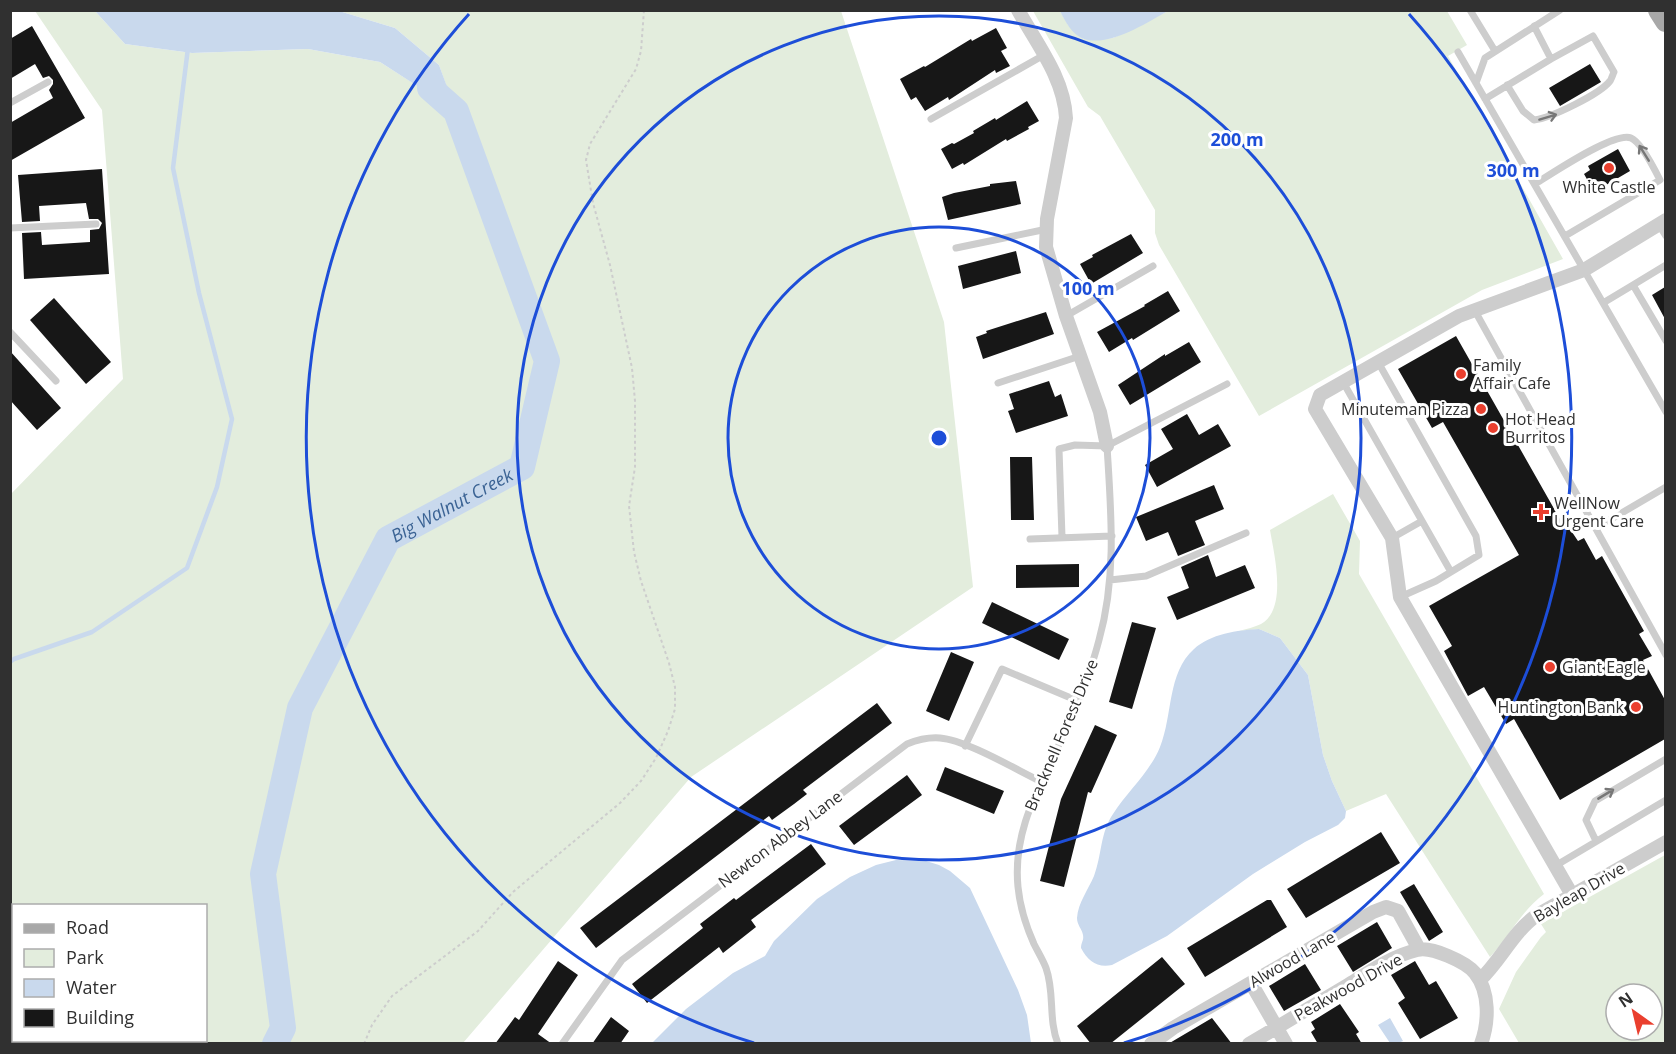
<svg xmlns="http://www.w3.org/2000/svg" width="1676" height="1054" viewBox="0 0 1676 1054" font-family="'Open Sans',sans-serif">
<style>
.green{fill:#e3eddd;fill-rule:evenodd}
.water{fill:#c9d9ed}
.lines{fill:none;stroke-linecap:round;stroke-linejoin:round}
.stream{stroke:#c9d9ed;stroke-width:4.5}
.river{stroke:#c9d9ed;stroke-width:26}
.building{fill:#171717}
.path{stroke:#cdcdcd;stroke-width:2;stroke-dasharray:3 3;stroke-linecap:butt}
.service{stroke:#cdcdcd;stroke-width:7}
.minor{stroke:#cdcdcd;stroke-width:14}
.primary{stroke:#a8a8a8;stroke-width:22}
.oneway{stroke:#777}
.ring{fill:none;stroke:#1d4ed8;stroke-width:3}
.poi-dot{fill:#ea3f2e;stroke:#fff;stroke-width:2}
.labels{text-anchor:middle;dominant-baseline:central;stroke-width:6;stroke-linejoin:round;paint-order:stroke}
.poi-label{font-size:16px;fill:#303030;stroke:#fff;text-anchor:start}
.street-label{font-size:16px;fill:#303030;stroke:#fff}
.water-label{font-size:18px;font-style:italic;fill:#3b6394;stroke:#fff}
.centre{fill:#1d4ed8;stroke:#fff;stroke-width:3}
.ring-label{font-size:18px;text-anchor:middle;font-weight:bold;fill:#1d4ed8;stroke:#fff;stroke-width:6;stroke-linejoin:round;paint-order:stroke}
</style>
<rect width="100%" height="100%" fill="#fff"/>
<path class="green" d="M35 11H95L125 44 192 53 308 49 380 62 455 110 439 65 395 28 339 11H841L944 322 973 587 691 777 463 1043H11L10 495 123 379 102 110ZM14 906H206V1040H14Z
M1033 11H1060L1068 25 1084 39H1097L1113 38 1168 11H1447L1467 45 1448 56 1563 259 1482 290 1259 416 1159 245 1155 233V210L1100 116 1088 107Z
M1333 494 1360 541 1359 574 1544 894C1521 911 1509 937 1490 957L1386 794 1346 811 1332 781 1323 755 1308 675 1280 638 1259 629 1239 631C1246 629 1255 627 1261 624 1288 609 1274 554 1270 530Z
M1665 855V1043H1519L1499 1009 1516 972 1541 937 1546 932 1541 924ZM1616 994H1652V1030H1616Z"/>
<path class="water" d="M95 11H339L395 28 439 65 456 111 380 62 308 49 192 53 125 44Z
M1060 11H1168C1146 23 1110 47 1084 39 1072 35 1065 21 1060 11Z
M1259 629 1280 638 1308 675 1323 755 1332 781 1346 811 1345 818 1338 825 1305 842 1253 874 1167 936 1112 965C1097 968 1088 961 1081 948 1081 942 1084 941 1083 935 1082 929 1077 925 1077 918 1078 903 1088 890 1094 876 1102 855 1100 833 1113 814 1127 792 1150 772 1160 747 1173 715 1167 673 1194 649 1210 634 1238 630 1259 629Z
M896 860 926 861 939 865 950 871 970 888 1018 990 1027 1015 1031 1043H652L686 1009 733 973 765 956 774 941 817 899 850 877 876 865Z
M1390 1018 1403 1041 1398 1043H1390L1378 1025Z"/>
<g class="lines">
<path class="stream" d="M10 662 14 659 92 632 187 568 217 487 232 419 199 293 173 168 188 48"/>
<path class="river" id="s1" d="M275 1044 283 1028 263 874 300 708 388 539 522 467 547 361 456 111 430 88"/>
</g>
<path class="building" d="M32 26 85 118 10 161V123L53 98 49 90 53 84V80L49 76 43 78 35 64 10 79V39Z
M996 28 1007 48 1001 51 1010 66 996 73 995 70 949 100 948 97 925 111 916 97 911 100 900 79 924 66 925 67 971 39 972 41Z
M1590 64 1601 82 1560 106 1549 88Z
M1027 101 1039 121 1028 127 1029 129 1007 141 1006 139 964 165 963 163 952 169 941 149 952 143 954 144 974 133 973 131 995 118 996 120Z
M1618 149 1630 171 1601 188 1598 184 1592 188 1584 174 1590 170 1588 166Z
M102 169 109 274 24 279 22 233 41 232 42 245 90 242V230L99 229 102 223 98 219H89L86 203 39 206 40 221 22 222 18 175Z
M1016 181 1021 204 948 220 942 197 954 193 990 186V184Z
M1131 234 1143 253 1091 284 1080 264 1093 257 1092 255Z
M1016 251 1021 273 963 289 958 266Z
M1665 287V319L1652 295Z
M1168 291 1180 311 1133 340 1132 338 1109 352 1097 332 1145 306 1144 305Z
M54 298 111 362 86 384 30 320Z
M1046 312 1054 334 983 359 976 337 987 333 986 331Z
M1456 336 1565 528 1568 526 1578 541 1584 538 1596 560 1602 556 1644 631 1639 634 1652 656 1643 660 1665 700V739L1560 800 1514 719 1506 724 1484 687 1468 696 1444 651 1452 646 1429 606 1519 555 1443 422 1432 428 1398 369Z
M1189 342 1201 362 1130 405 1118 385 1165 354V356Z
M10 351 61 408 37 430 10 400Z
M1049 381 1055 397 1061 394 1068 416 1016 433 1008 411 1014 409 1009 394Z
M1187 414 1199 435 1218 424 1231 446 1157 487 1145 465 1173 449 1161 429Z
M1010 457H1032L1034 520H1011Z
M1214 485 1224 509 1195 521 1205 545 1178 556 1168 532 1146 541 1136 517Z
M1208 555 1216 577 1245 565 1255 588 1177 620 1167 597 1189 588 1181 567Z
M1079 564V587L1016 588V565Z
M992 602 1069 639 1059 660 982 623Z
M1132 622 1156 628 1132 709 1109 702Z
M951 652 974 662 949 721 926 711Z
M877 703 892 723 803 790 807 794 794 804 772 820 769 816 596 948 580 928Z
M1095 725 1117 735 1091 793 1088 792 1064 887 1040 881 1061 799Z
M945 767 1004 791 994 814 936 790Z
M907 775 922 795 854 845 839 826Z
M1381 832 1400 863 1306 918 1287 889Z
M811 844 826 864 751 920 756 927 723 953 719 947 647 1003 632 984 703 928 700 924 734 898 736 900Z
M1414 884 1443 932 1429 941 1400 892Z
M1267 900H1271L1287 927 1205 977 1187 948Z
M1377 922 1392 948 1353 972 1337 946Z
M1162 957 1185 984 1110 1044H1091L1077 1026Z
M558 961 578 975 538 1034 552 1044H495L515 1017 519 1020Z
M1415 961 1429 985 1436 981 1458 1018 1420 1039 1398 1003 1405 998 1391 975Z
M1305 964 1321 990 1284 1011 1269 986Z
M1340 1004 1359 1032 1356 1034 1362 1044H1318L1311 1032 1315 1029 1311 1022Z
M611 1017 629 1031 620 1044H592Z
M1212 1018 1232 1044H1168Z"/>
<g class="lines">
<path class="path" d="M364 1044 372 1025 392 996 478 931 513 892 620 803 641 781 656 758 668 731 675 709V687L669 663 641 581 634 552 629 506 635 467V401L632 368 610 265 593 203 586 160 590 144 636 69 641 51 644 10"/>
<path class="service" d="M1470 10 1495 51
M1458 52 1666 412
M1476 83 1485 58 1560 10
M1507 85 1523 111 1534 120C1551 118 1600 94 1610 81 1611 80 1613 74 1614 72L1593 36 1551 59
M1485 99 1551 59 1534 26
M10 103 48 82
M931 119 1044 55
M1535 184C1551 174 1615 131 1631 138 1641 142 1655 170 1660 180L1565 236
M1659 225 1666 236
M10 228 96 224
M956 248 1047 229
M1633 285 1666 265
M1603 303 1633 285 1666 341
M1475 311 1666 655
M1066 316 1153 266
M10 332 56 381
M1378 362 1476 536 1479 555 1436 581 1400 597
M1343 382 1451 572
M998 383 1080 356
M1596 528 1666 487
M1062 537 1059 449 1075 445 1107 446 1227 384
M1392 538 1422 521
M1030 539 1112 536
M1110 580 1146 576 1246 533
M965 746 1002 669 1078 701
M1596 841 1586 820 1595 801 1666 759
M1555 866 1666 800
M562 1044 622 960 907 744C917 740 928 737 940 738 966 740 1015 769 1040 781
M1058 1044C1048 1019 1055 993 1046 968 1043 960 1038 952 1034 944 1026 926 1020 907 1018 887 1012 827 1043 782 1066 729 1079 701 1091 671 1099 640 1117 576 1111 512 1107 446"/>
<path class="minor" d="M1018 10C1037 44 1064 78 1066 118L1047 219 1046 247 1066 316 1100 412 1107 446
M1572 895 1400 597 1392 538 1315 409 1320 395 1459 316 1584 270 1666 220
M1480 980C1501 960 1513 932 1537 915L1666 842
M1251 983 1286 1044
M1151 1044 1173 1028 1373 912 1386 907 1398 911 1419 949
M1249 1044C1282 1024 1315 1005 1348 985 1369 972 1392 956 1417 950 1431 946 1466 962 1475 973 1490 992 1489 1022 1481 1044"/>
<path class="primary" d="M1659 10 1666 21"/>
</g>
<defs><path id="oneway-shaft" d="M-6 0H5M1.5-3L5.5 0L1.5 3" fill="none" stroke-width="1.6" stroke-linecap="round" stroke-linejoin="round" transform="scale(1.5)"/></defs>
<g class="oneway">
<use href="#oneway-shaft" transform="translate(1548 117) rotate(-17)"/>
<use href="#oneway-shaft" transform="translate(1644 153) rotate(-122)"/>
<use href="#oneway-shaft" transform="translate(1606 794) rotate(-31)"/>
</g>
<g class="ring">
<circle cx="939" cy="438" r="211"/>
<circle cx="939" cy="438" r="422"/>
<path d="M754 1043A633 633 0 0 1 469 14M1409 14A633 633 0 0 1 1124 1043"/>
</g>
<g class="poi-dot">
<circle cx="1609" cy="168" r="6"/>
<circle cx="1461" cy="374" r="6"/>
<circle cx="1481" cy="409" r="6"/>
<circle cx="1493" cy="428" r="6"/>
<path d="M1538 503h6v6h6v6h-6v6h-6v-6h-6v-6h6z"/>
<circle cx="1550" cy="667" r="6"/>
<circle cx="1636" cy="707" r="6"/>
</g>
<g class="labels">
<g class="poi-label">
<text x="1609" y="187" text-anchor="middle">White Castle</text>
<text x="1473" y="365">Family<tspan x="1473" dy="18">Affair Cafe</tspan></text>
<text x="1469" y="409" text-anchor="end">Minuteman Pizza</text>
<text x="1505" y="419">Hot Head<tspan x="1505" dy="18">Burritos</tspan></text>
<text x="1554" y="503">WellNow<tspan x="1554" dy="18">Urgent Care</tspan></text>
<text x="1562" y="667">Giant Eagle</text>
<text x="1624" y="707" text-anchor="end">Huntington Bank</text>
</g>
<g class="street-label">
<text transform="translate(1061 735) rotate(-67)">Bracknell Forest Drive</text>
<text transform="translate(780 839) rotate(-37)">Newton Abbey Lane</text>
<text transform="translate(1579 892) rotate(-30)">Bayleap Drive</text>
<text transform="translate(1292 959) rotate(-30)">Alwood Lane</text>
<text transform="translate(1348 987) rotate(-29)">Peakwood Drive</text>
</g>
<g class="water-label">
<text stroke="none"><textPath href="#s1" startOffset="606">Big Walnut Creek</textPath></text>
</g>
</g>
<circle cx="939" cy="438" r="9" class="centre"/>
<g class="ring-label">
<text x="1237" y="146">200 m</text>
<text x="1513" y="177">300 m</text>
<text x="1088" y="295">100 m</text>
</g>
<rect width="1676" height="1054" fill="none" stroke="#303030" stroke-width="24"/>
<rect x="12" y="904" width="195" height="138" fill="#ffffff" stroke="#acacac" stroke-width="1.5"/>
<rect x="24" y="924" width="30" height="9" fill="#a8a8a8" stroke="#acacac" stroke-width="1.5"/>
<text x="66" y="934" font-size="18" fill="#303030">Road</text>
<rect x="24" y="949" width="30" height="18" fill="#e3eddd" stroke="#acacac" stroke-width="1.5"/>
<text x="66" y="964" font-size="18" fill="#303030">Park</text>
<rect x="24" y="979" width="30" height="18" fill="#c9d9ed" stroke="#acacac" stroke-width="1.5"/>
<text x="66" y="994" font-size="18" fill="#303030">Water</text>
<rect x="24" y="1009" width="30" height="18" fill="#171717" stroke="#acacac" stroke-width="1.5"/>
<text x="66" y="1024" font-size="18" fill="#303030">Building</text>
<g transform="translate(1634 1012) rotate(326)"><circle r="28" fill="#ffffff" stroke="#acacac" stroke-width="1.5"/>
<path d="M0-4.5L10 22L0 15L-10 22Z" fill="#ea3f2e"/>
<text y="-9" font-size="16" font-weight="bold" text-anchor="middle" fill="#303030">N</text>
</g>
</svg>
